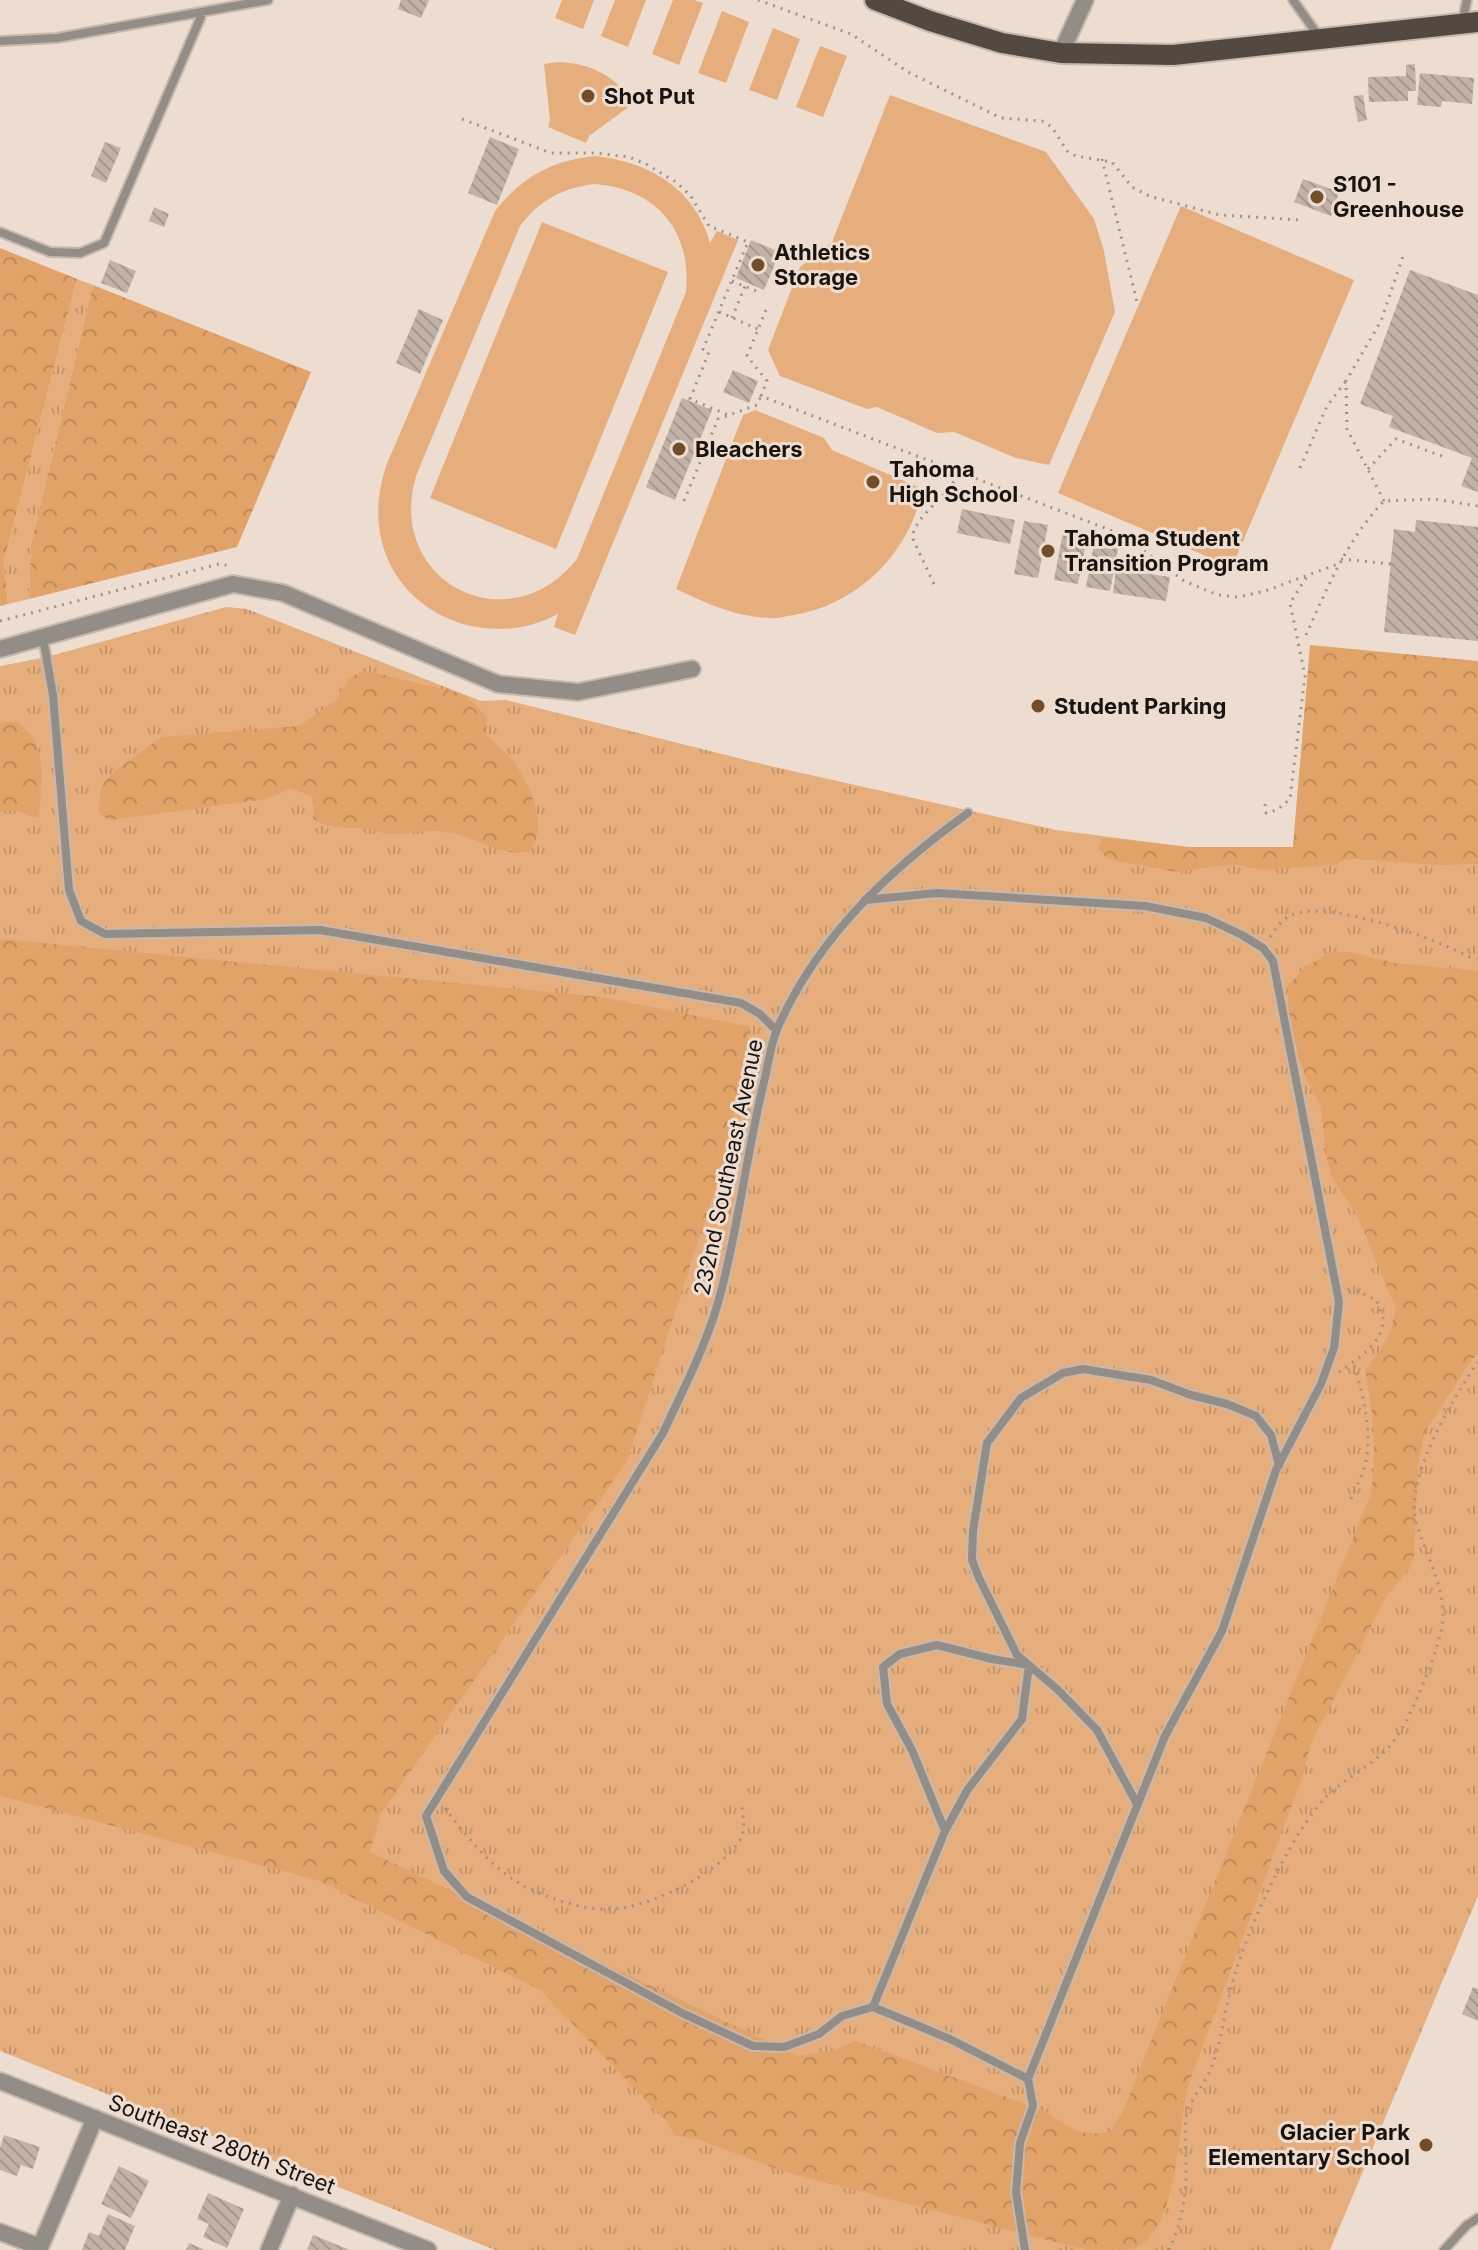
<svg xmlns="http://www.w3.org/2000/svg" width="1478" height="2250" viewBox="0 0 1478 2250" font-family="Inter,sans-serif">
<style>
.grass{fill:url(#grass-tufts)}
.forest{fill:url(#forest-crowns)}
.garden{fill:#e6ae7c;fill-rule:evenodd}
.building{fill:url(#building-back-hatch)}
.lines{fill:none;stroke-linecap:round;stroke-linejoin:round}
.service-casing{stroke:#c7b9ad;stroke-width:12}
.minor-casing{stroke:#c7b9ad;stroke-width:20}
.primary-casing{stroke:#c7b9ad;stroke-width:24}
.path{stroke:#9f9389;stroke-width:3;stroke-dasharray:2 6;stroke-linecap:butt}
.service{stroke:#938d87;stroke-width:8}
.minor{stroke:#938d87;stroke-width:16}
.primary{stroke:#544940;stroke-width:20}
.poi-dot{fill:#724d29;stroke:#edddd0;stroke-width:3}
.labels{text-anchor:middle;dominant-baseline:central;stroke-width:6;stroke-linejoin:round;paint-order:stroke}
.poi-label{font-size:22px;font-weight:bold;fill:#19140f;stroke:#edddd0;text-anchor:start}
.street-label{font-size:22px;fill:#19140f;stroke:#edddd0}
</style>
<defs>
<pattern id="grass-tufts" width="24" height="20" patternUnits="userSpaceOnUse" patternTransform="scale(2)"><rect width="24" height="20" fill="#e6ae7c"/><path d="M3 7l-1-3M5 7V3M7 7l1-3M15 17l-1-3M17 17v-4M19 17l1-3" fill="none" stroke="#c5956a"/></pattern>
<pattern id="forest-crowns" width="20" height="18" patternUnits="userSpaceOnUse" patternTransform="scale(2)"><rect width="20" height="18" fill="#e1a368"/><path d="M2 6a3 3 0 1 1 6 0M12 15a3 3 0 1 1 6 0" fill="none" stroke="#c08b59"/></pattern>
<pattern id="building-back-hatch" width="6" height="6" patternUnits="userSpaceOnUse" patternTransform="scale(2)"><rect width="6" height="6" fill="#c1b2a5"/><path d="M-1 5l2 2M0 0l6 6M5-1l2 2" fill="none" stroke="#a5988d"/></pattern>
</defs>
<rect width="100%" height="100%" fill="#edddd0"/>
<path class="grass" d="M77 279 93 285 31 544 29 599 8 604 4 561Z
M226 607 247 609 481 701 506 700 766 765 1056 830 1188 847H1293L1305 708 1478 723V1896L1330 2250H495L0 2051V666L47 657Z"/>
<path class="forest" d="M0 248 77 279 4 561 8 604 0 606Z
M93 285 311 372 237 547 29 599 31 544Z
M1310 645 1478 661V864L1434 865 1357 859 1345 860 1334 865 1263 870 1239 865 1214 866 1177 872 1116 861 1105 856 1098 848 1103 838 1188 847H1293Z
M371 672 455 692 466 696 487 717 486 735C495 744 507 752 514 762 531 787 549 827 529 852 498 857 476 836 446 832 431 829 412 833 397 834 385 835 377 831 366 829 346 826 331 830 313 819L314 807 311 796 289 788 267 799 109 820 99 813 100 792 105 781 112 773 162 737 299 726 337 699 349 678 359 673Z
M16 721C50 743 41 783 39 818L16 811H0V723Z
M0 939 602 997 750 1027 727 1152 627 1461 380 1815 370 1852 798 2056 835 2050 856 2041 1049 2113C1072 2131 1081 2136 1110 2132L1123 2111 1371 1493C1377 1450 1373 1412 1365 1370L1380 1351 1390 1332 1396 1309 1358 1217 1332 1178 1326 1155 1321 1107 1307 1080 1298 1056 1288 1009V986L1304 968 1330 952H1351L1395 963 1478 971V1353L1470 1362 1425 1432 1418 1464 1414 1556 1410 1567 1386 1597 1311 1743 1303 1775 1190 2080C1176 2124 1181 2226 1136 2248 1123 2250 1100 2250 1086 2250L782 2171 700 2140 674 2135 669 2124 540 1990 317 1880 0 1796Z"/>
<path class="garden" d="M562 0H594L583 29 555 18Z
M615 0H646L628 47 601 36Z
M673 0H694L703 3 679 65 652 54Z
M722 11 749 22 726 83 698 73Z
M773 28 800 39 777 100 749 90Z
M820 46 847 56 823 117 796 107Z
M557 62C591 63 614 75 634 103L589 136 586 143 548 127 550 120 544 64Z
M890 95 1046 152 1094 219 1104 251 1115 312 1049 465 1016 458 954 432 937 433 877 407 867 409 780 376 768 350 800 267 832 242Z
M594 156C648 161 695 188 710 243L717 231 738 240 575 635 554 627 558 614C489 652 394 615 380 533 376 510 379 489 386 466L495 211C522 177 551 161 594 156ZM595 184C656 189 692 230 686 292L577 559C509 645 385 582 416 476L520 226C540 200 562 188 595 184Z
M1181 206 1354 280 1232 567 1058 493Z
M542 222 668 272 556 549 430 498Z
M755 410 824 438 832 450 923 489C909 553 859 604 794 615 786 616 778 619 770 618 735 617 706 603 676 589L743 415Z"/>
<path class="building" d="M401 0H429L421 18 398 9Z
M1415 64 1416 91H1408V101L1369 102 1368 77 1406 76V65Z
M1420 73 1474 78 1472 104 1442 101 1441 107 1417 105Z
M1363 95 1367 120 1358 122 1353 96Z
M490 137 519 149 497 205 468 193Z
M105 142 121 148 106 183 91 176Z
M1303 179 1339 192 1331 216 1294 202Z
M154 207 169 214 164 227 149 221Z
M751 240 780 252 764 290 736 278Z
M110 260 136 271 127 293 101 283Z
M1410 270 1478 295V492L1461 486 1472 458 1389 427 1393 416 1360 404Z
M419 309 443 320 420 374 396 363Z
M733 370 758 381 749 403 723 392Z
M682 398 712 410 675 500 646 487Z
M962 509 1015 520 1010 544 957 533Z
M1416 520 1478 527V641L1384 632 1394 529 1415 532Z
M1024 521 1048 525 1038 578 1014 574Z
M1064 527 1088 532 1078 584 1054 580Z
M1096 534 1120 539 1110 591 1086 587Z
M1116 569 1170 577 1166 601 1113 593Z
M1473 1987 1478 1989V2021L1462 2014Z
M4 2135 40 2147 33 2169 21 2165 17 2176 0 2170V2148Z
M119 2166 149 2181 131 2218 101 2204Z
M208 2193 244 2209 227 2248 203 2237 209 2224 197 2219Z
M108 2214 135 2226 125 2250H82L89 2232 99 2236Z
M313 2235 350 2250H307Z
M189 2243 205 2250H186Z"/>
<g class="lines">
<defs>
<path id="service" d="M1293 0 1320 38
M1462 23 1467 0
M0 41 57 38 268 0
M0 232 50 252 80 253 104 243 203 12
M43 638 53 695 69 890 81 921 105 934 320 930 741 1003 760 1014 776 1030
M968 813C889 870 818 937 778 1027 770 1045 768 1067 763 1086 747 1153 739 1221 722 1288 710 1338 685 1386 663 1433L426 1816 444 1871 467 1897 684 2014 753 2046 784 2047 819 2034 842 2016 873 2007 950 2039 1028 2079 1033 2106 1020 2143 1016 2192 1025 2250
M865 900 937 893 1145 906 1206 918 1242 935 1263 948 1273 961 1339 1302 1334 1348 1321 1384 1276 1470 1222 1631 1165 1736 1028 2079
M937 1645 992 1659 1029 1665 1022 1719 968 1789 945 1831 912 1750 887 1704 883 1667 900 1654Z
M1137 1804 1097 1730 1057 1689 1017 1655 979 1578 972 1560 973 1531 987 1443 1021 1398 1063 1373 1083 1369 1151 1380 1191 1395 1227 1404 1256 1416 1271 1435 1279 1465
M873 2007 945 1831
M1444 2250 1467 2225 1478 2218"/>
<path id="minor" d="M1061 53 1085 0
M0 649 233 584 283 593 498 684 578 692 692 669
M0 2081 428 2250
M0 2232 40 2247
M39 2250 95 2118
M269 2250 292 2195"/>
<path id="primary" d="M875 0 930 21 1002 43 1061 53 1173 55 1478 22"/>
</defs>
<use href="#service" class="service-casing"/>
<use href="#minor" class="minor-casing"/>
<use href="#primary" class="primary-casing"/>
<path class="path" d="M758 0 851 34 908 72 1001 118 1042 121 1052 127 1067 151 1076 156 1112 162 1132 187 1149 196 1220 215 1301 220
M462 119 551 153H596L629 157 646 164 676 182 690 195 709 226 748 242 703 349 709 352 690 399 728 415
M1102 159 1138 306
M732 281 756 291
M766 310 747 356 767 381 761 396 1123 535 1184 581 1218 595 1238 597 1265 591 1338 564
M719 312 758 329
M732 318 745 286
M1300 468 1327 406 1346 381
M1368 469 1396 439 1447 458
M684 501 718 419 757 405 761 396
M1384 501 1347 429 1346 381 1381 321 1403 256
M1341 559 1391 564
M934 584 912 537C919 510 948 499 958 473
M0 621 219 564 232 566
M1306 635C1328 586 1347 540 1384 501L1434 499 1478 506
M1265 804 1266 813 1277 810 1290 799 1305 676 1290 603 1308 575
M1270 937C1275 929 1283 918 1292 915 1328 898 1441 941 1476 960
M1339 1372C1356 1360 1384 1343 1383 1319 1383 1314 1378 1306 1377 1301L1359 1291H1349
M1351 1499C1355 1489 1361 1479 1364 1469 1374 1437 1363 1393 1353 1362
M445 1808C470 1841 498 1877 539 1893 563 1903 596 1913 622 1908 659 1902 716 1874 738 1843 747 1831 743 1816 741 1802
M1169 2250C1180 2227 1186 2200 1186 2174 1187 2154 1183 2134 1187 2114 1191 2097 1206 2083 1212 2066 1221 2044 1223 2019 1229 1996 1241 1945 1273 1874 1301 1830 1311 1815 1322 1799 1336 1788 1353 1774 1374 1763 1389 1747 1407 1729 1435 1658 1441 1632 1450 1594 1426 1557 1416 1522 1404 1478 1454 1397 1478 1362"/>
<use href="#service" class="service"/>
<use href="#minor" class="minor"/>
<use href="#primary" class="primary"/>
</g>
<g class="poi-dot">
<circle cx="588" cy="96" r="8"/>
<circle cx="1317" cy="197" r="8"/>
<circle cx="758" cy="265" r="8"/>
<circle cx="679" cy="449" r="8"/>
<circle cx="873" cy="482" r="8"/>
<circle cx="1048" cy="551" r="8"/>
<circle cx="1038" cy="706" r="8"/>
<circle cx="1426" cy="2145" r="8"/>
</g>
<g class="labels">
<g class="poi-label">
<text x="604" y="96">Shot Put</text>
<text x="1333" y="184">S101 -<tspan x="1333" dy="25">Greenhouse</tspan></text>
<text x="774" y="252">Athletics<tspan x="774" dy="25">Storage</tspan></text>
<text x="695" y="449">Bleachers</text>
<text x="889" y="469">Tahoma<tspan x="889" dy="25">High School</tspan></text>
<text x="1064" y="538">Tahoma Student<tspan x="1064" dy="25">Transition Program</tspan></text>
<text x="1054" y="706">Student Parking</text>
<text x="1410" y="2132" text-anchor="end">Glacier Park<tspan x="1410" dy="25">Elementary School</tspan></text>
</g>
<g class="street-label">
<text transform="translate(728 1167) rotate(-78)">232nd Southeast Avenue</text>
<text transform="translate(222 2144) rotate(21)">Southeast 280th Street</text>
</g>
</g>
</svg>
